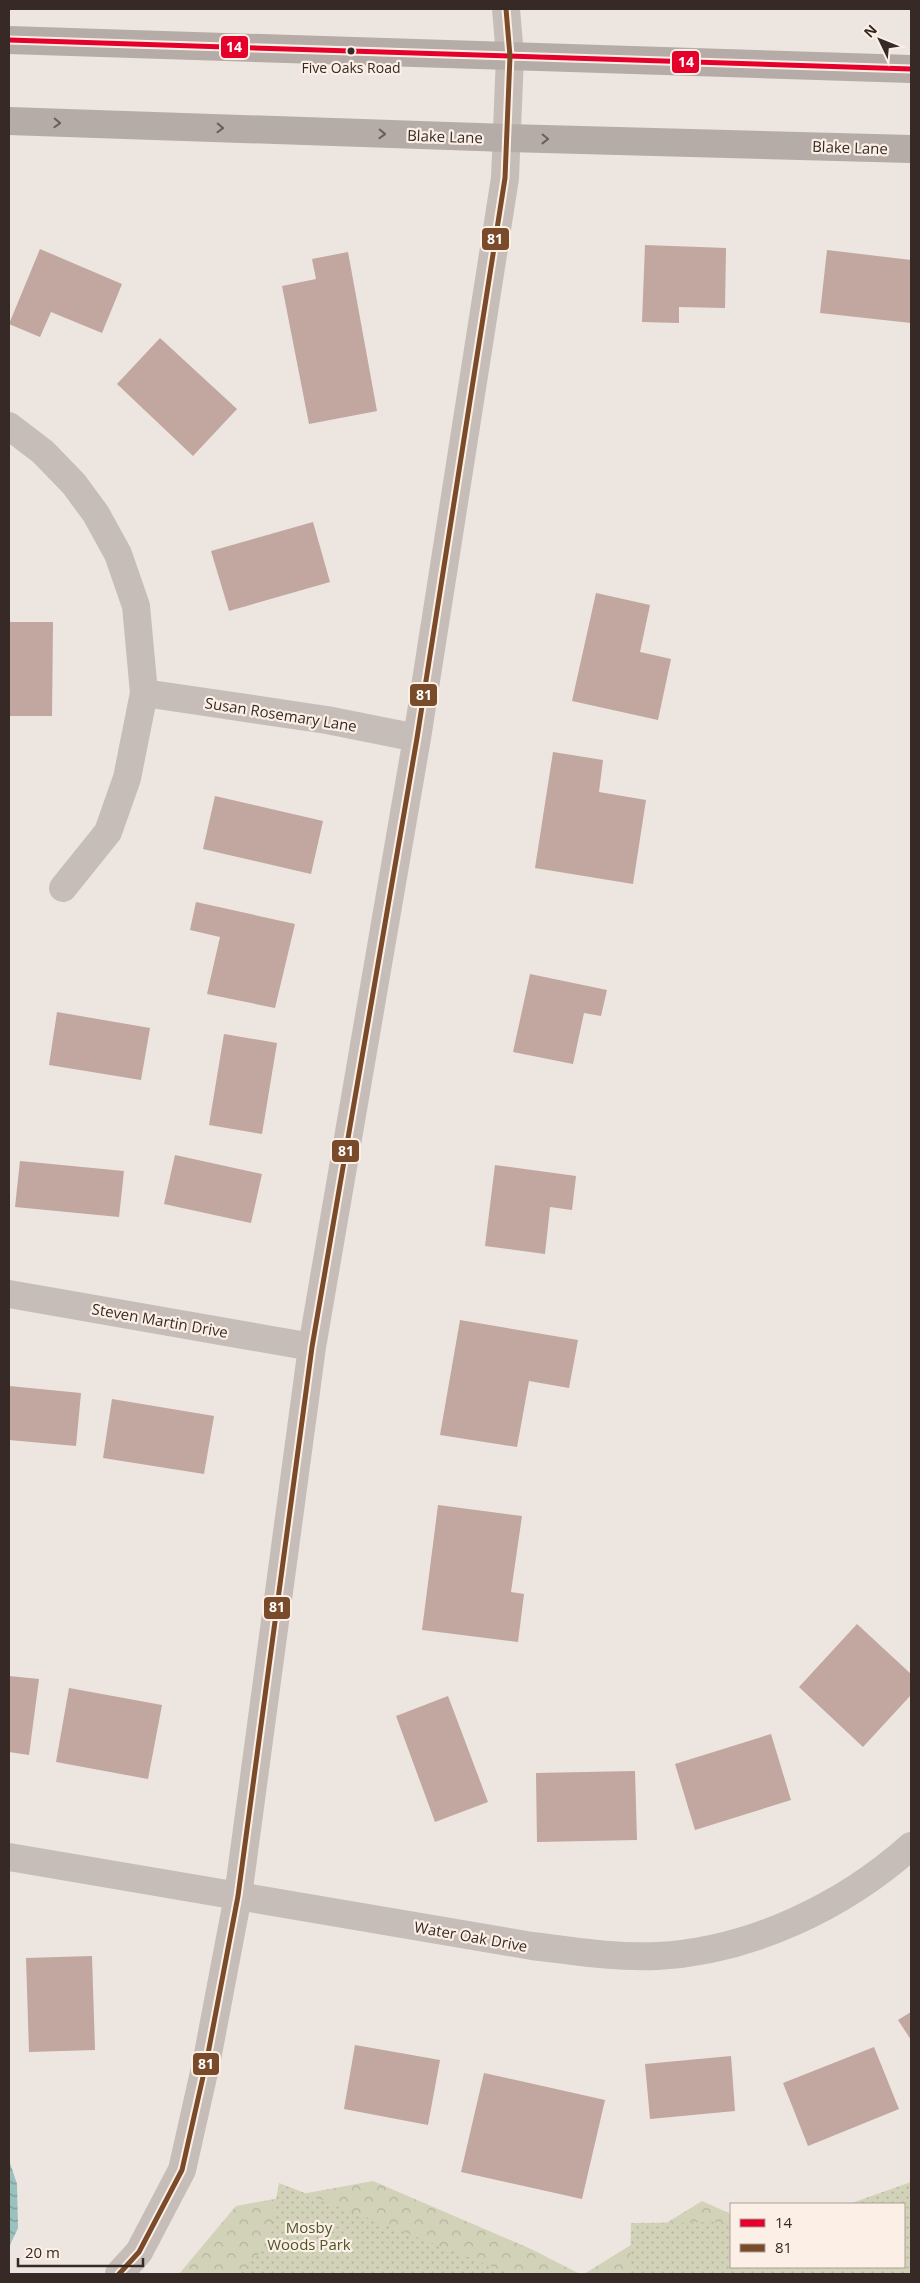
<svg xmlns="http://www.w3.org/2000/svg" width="920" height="2283" viewBox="0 0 920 2283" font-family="'Open Sans',sans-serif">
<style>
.forest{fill:url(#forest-crowns)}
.park{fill:url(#park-dots)}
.water{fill:url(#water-waves)}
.building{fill:#c2a6a0}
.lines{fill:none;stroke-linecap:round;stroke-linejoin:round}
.minor{stroke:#c6bdb8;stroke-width:28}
.major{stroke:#b5aba7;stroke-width:28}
.bus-1-casing{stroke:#fbefe6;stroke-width:9}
.bus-2-casing{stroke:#fbefe6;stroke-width:9}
.bus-1{stroke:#e4002b;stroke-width:5}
.bus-2{stroke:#7a4b2a;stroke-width:5}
.oneway{stroke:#695e5a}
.bus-dot{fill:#372a26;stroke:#fbefe6;stroke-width:2}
.labels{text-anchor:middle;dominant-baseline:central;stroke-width:4.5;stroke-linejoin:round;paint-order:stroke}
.bus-label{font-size:14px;fill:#372a26;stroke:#fbefe6}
.street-label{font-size:15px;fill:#372a26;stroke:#fbefe6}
.park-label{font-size:15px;fill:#4c5728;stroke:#fbefe6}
.line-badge{stroke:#fbefe6;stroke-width:2}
.badge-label{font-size:14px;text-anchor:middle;font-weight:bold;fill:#fff}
</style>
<defs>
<pattern id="forest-crowns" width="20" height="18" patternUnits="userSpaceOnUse" patternTransform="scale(1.25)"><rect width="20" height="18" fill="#d1d2b8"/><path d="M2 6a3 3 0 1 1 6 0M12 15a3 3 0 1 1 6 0" fill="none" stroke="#b4b49e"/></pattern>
<pattern id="park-dots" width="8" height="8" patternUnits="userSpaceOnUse" patternTransform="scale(1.25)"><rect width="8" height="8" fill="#d1d2b8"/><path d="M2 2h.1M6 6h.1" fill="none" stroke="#b4b49e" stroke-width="1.8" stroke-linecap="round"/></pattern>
<pattern id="water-waves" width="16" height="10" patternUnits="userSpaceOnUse" patternTransform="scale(1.25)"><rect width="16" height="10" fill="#9ac1bd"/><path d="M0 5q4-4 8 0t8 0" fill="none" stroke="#7e9d99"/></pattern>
</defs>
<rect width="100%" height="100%" fill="#ede5df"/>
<path class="forest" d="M373 2181 531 2249 580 2274H179L236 2206Z
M702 2201 731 2214V2267H904L911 2274H584Z"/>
<path class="park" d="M911 2182V2274H630L631 2223 731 2222V2267H904V2204H849Z
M279 2183 511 2274H240L268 2244Z"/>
<path class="water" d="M9 2160 17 2184 18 2228 9 2247Z"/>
<path class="building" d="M645 245 726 248 725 308 679 307V323L642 322Z
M40 249 122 284 102 333 51 312 40 337 9 324Z
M827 250 911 260V323L820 313Z
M348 252 377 411 309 424 282 286 316 279 312 259Z
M160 338 237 409 193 456 117 384Z
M313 522 330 582 229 611 211 551Z
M596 593 650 605 640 652 671 659 658 720 572 701Z
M9 622H53L52 716H9Z
M553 752 603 760 599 792 646 800 633 884 535 868Z
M215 796 323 821 311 874 203 849Z
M196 902 295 924 275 1008 207 994 220 937 190 930Z
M530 974 607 990 601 1016 584 1013 573 1064 513 1052Z
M57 1012 150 1028 141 1080 49 1065Z
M224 1034 277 1043 262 1134 209 1125Z
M175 1155 262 1174 251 1223 164 1204Z
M20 1161 124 1171 119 1217 15 1207Z
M495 1165 576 1176 572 1210 550 1207 545 1254 485 1246Z
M460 1320 578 1340 569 1388 529 1381 517 1447 440 1435Z
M9 1386 81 1393 76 1446 9 1440Z
M112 1399 214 1416 204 1474 103 1458Z
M438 1505 522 1516 511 1592 524 1594 518 1642 422 1630Z
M857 1624 911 1674V1695L863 1747 799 1687Z
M9 1676 39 1679 29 1755 9 1752Z
M69 1688 162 1705 148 1779 56 1762Z
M448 1696 488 1802 435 1822 396 1716Z
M771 1734 791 1800 695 1830 675 1764Z
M635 1771 637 1840 537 1842 536 1773Z
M92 1956 95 2050 29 2052 26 1958Z
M911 2012V2040L898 2020Z
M355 2045 440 2060 428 2125 344 2109Z
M874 2047 899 2109 808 2146 783 2083Z
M731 2056 735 2111 650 2119 645 2064Z
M484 2073 605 2100 582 2199 461 2172Z"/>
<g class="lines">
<path class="minor" d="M9 426 43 452 74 484 96 514 118 554 136 606 144 693 127 778 108 832 63 888
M144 693 327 720 417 738
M9 1294 312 1347
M9 1857 532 1946C573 1951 615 1958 657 1956 750 1951 843 1907 911 1846
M119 2274 139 2252 182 2170 207 2059 238 1896 312 1347 417 738 505 178 510 56 506 9"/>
<path class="major" d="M9 40 911 69
M9 121 507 138 911 149"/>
<defs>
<path id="bus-1" d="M9 40 911 69"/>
<path id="bus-2" d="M119 2274 139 2252 182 2170 207 2059 238 1896 312 1347 417 738 505 178 510 56 506 9"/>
</defs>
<use href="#bus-1" class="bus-1-casing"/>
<use href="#bus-2" class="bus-2-casing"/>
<use href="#bus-1" class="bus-1"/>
<use href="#bus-2" class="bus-2"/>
</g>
<defs><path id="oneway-chevron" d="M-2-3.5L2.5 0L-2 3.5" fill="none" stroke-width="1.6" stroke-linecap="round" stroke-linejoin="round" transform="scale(1.25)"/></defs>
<g class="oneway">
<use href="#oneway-chevron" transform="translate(57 123) rotate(2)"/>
<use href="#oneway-chevron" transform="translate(220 128) rotate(2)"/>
<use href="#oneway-chevron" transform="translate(382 134) rotate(2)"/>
<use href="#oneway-chevron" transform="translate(545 139) rotate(1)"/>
</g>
<circle class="bus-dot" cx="351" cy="51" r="4.5"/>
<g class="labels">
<g class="bus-label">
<text x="351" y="67">Five Oaks Road</text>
</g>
<g class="street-label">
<text transform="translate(445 136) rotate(2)">Blake Lane</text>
<text transform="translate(850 147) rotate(2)">Blake Lane</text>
<text transform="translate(281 714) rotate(9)">Susan Rosemary Lane</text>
<text transform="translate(160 1320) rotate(10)">Steven Martin Drive</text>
<text transform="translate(471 1936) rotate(10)">Water Oak Drive</text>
</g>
<g class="park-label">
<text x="309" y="2227">Mosby<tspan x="309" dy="17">Woods Park</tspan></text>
</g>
</g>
<g class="line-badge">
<rect x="220" y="35" width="29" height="24" rx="5" fill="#e4002b"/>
<rect x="671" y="50" width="29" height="24" rx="5" fill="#e4002b"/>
<rect x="481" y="227" width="29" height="24" rx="5" fill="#7a4b2a"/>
<rect x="409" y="683" width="29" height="24" rx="5" fill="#7a4b2a"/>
<rect x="331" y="1139" width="29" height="24" rx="5" fill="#7a4b2a"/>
<rect x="263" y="1596" width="28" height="24" rx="5" fill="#7a4b2a"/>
<rect x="192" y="2052" width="28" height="24" rx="5" fill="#7a4b2a"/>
</g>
<g class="badge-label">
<text x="234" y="52">14</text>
<text x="686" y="67">14</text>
<text x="495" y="244">81</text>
<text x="424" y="700">81</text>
<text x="346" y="1156">81</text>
<text x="277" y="1612">81</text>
<text x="206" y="2069">81</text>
</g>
<rect width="920" height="2283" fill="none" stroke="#372a26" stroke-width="20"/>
<rect x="730" y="2203" width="175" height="65" fill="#fbefe6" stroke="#ada099"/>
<rect x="740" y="2219" width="25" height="8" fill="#e4002b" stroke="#ada099"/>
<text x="775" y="2228" font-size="15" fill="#372a26">14</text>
<rect x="740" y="2244" width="25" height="8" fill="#7a4b2a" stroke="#ada099"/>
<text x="775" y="2253" font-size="15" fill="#372a26">81</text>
<g transform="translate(880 40) rotate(313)" stroke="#fbefe6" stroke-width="4" paint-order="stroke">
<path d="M0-4L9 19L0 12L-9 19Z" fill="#372a26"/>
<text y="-8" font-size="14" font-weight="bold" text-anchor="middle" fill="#372a26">N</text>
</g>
<path d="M18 2258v8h125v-8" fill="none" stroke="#372a26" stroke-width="2.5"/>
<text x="25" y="2258" font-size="15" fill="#372a26" stroke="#fbefe6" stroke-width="4" paint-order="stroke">20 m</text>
</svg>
